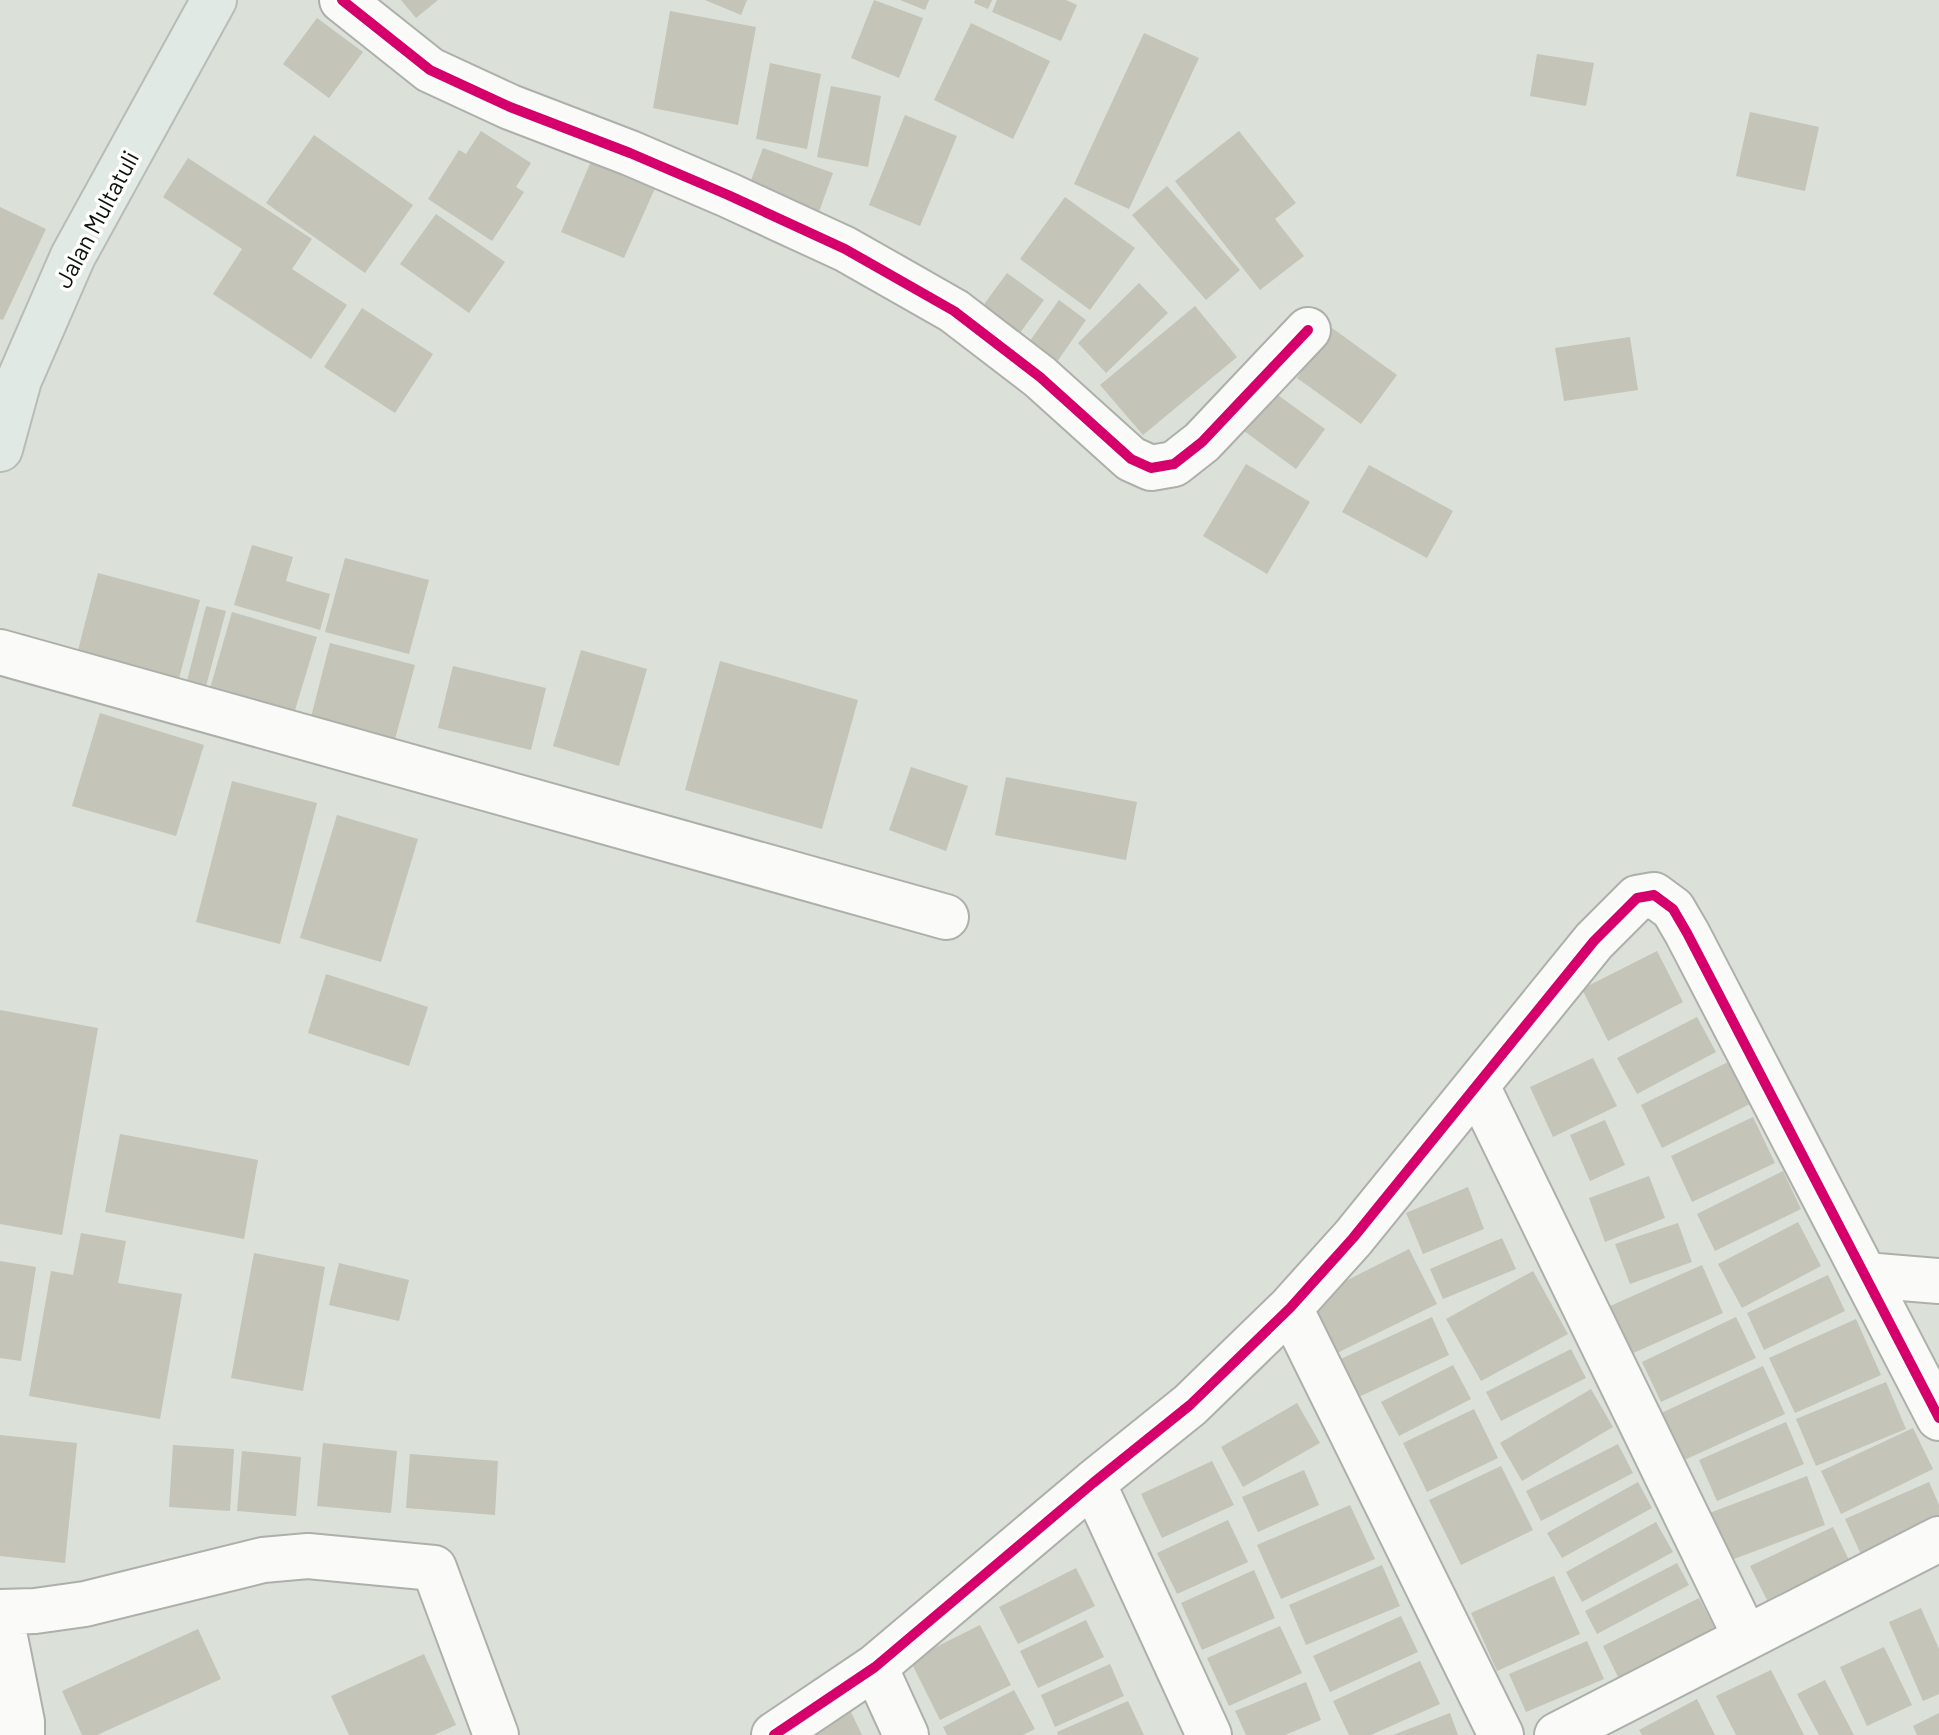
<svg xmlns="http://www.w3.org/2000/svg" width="1939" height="1735" viewBox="0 0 1939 1735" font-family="Barlow,sans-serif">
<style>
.building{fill:#c4c4b8}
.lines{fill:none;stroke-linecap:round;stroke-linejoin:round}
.minor-casing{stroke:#adb0aa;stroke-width:48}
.major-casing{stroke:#b9bbb7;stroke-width:48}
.minor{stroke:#fafaf9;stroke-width:44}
.major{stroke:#e1e9e5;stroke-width:44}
.cycleway-casing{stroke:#fff;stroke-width:15}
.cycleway{stroke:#d6006c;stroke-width:10}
.labels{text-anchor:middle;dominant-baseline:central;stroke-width:7;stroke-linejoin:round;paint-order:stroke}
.street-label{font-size:24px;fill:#0e110c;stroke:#fff}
</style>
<rect width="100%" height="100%" fill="#dbe0d8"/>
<path class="building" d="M401 0H438L416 18Z
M705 0H747L741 15Z
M874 0 923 18 899 78 851 58Z
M900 0H929L925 10Z
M975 0H992L988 9 974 3Z
M997 0H1066L1077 5 1061 41 992 12Z
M670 11 756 27 738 125 653 108Z
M317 18 363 52 329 98 283 64Z
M971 23 1050 61 1013 139 934 100Z
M1144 33 1199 58 1129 209 1074 184Z
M1537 54 1594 63 1586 106 1530 96Z
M770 63 821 74 807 149 756 139Z
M831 86 881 96 868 167 817 157Z
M1750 112 1819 127 1805 191 1736 176Z
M905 115 957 136 920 226 869 205Z
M481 131 531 163 516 187 524 192 492 241 428 199 459 150 466 154Z
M1239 131 1296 203 1275 219 1304 256 1260 290 1175 181Z
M314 135 413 205 365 273 266 203Z
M763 148 833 173 816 220 746 194Z
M188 158 312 239 292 269 347 305 311 359 213 294 242 249 163 197Z
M592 159 656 186 624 258 561 232Z
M1167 186 1240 270 1206 300 1132 215Z
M1065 197 1135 248 1090 310 1020 259Z
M0 207 46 229 3 320 0 319Z
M436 214 505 262 469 313 400 264Z
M1007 273 1044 300 1011 345 974 318Z
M1139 283 1168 313 1106 373 1078 343Z
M1059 300 1086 320 1050 372 1022 352Z
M1195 306 1237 357 1143 435 1100 385Z
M362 308 433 354 395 413 324 367Z
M1332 328 1397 375 1361 424 1297 378Z
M1630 337 1638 390 1564 401 1555 348Z
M1261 383 1325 429 1296 469 1232 422Z
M1246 464 1310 502 1267 574 1203 536Z
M1369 465 1453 511 1427 558 1342 512Z
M252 545 293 557 286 581 330 594 320 630 234 605Z
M345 558 429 580 409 654 325 632Z
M98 573 200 600 178 682 77 654Z
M206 606 226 611 205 690 186 685Z
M232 612 317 637 293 717 209 692Z
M330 643 415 665 395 739 311 717Z
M581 650 647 669 619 766 553 746Z
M720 661 858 700 822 829 685 790Z
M453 666 546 688 531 750 438 728Z
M100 713 204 745 176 836 72 806Z
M911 767 968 786 946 851 889 830Z
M1006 777 1137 802 1126 860 995 835Z
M232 781 317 803 280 944 196 922Z
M337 815 418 839 381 962 300 938Z
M1657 951 1683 1002 1608 1041 1582 989Z
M326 974 428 1007 409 1066 308 1033Z
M0 1010 98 1028 62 1235 0 1224Z
M1697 1017 1716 1052 1637 1094 1617 1058Z
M1593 1058 1617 1106 1553 1137 1530 1087Z
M1728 1062 1750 1104 1662 1148 1641 1105Z
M1753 1117 1775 1163 1692 1202 1671 1156Z
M1605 1120 1625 1165 1590 1181 1570 1135Z
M120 1134 258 1160 244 1239 105 1212Z
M1783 1171 1801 1209 1715 1251 1697 1214Z
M1649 1176 1665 1218 1605 1242 1589 1198Z
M1468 1187 1484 1229 1423 1254 1406 1213Z
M1798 1222 1821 1266 1742 1308 1718 1264Z
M1678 1223 1692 1262 1630 1284 1615 1244Z
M81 1233 126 1241 118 1283 182 1294 160 1419 29 1396 51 1271 73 1275Z
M1502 1238 1516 1269 1443 1299 1430 1269Z
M1409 1249 1437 1304 1333 1355 1306 1301Z
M254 1253 325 1267 303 1391 231 1378Z
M0 1261 36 1267 21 1361 0 1358Z
M339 1263 409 1280 399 1321 329 1305Z
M1702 1265 1723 1313 1629 1355 1608 1307Z
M1533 1271 1568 1334 1481 1381 1446 1319Z
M1828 1275 1845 1311 1764 1350 1747 1313Z
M1432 1317 1449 1355 1350 1401 1332 1363Z
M1736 1317 1756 1358 1661 1402 1642 1362Z
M1856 1319 1881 1375 1795 1413 1769 1358Z
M1571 1349 1586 1378 1501 1421 1486 1392Z
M1453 1365 1471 1399 1399 1436 1381 1402Z
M1763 1366 1785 1414 1680 1462 1659 1414Z
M1886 1382 1906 1429 1816 1466 1796 1419Z
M1591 1389 1613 1427 1522 1481 1500 1443Z
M1297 1403 1320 1443 1243 1487 1221 1447Z
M1474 1409 1498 1458 1427 1492 1403 1443Z
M1786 1422 1804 1464 1717 1501 1699 1460Z
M1913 1428 1933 1469 1841 1514 1821 1471Z
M0 1435 77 1443 65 1563 0 1556Z
M323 1443 397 1451 391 1513 317 1506Z
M1618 1444 1633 1473 1541 1521 1526 1491Z
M173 1445 234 1449 230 1511 169 1507Z
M242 1451 301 1457 296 1516 237 1511Z
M410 1454 498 1461 495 1515 406 1508Z
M1212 1461 1234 1505 1162 1538 1141 1494Z
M1501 1466 1533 1530 1461 1565 1429 1500Z
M1304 1470 1319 1505 1258 1532 1242 1497Z
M1807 1476 1825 1525 1726 1562 1707 1514Z
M1638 1482 1652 1508 1562 1558 1547 1533Z
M1929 1482 1939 1505V1525L1863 1559 1845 1519Z
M1350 1505 1375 1559 1281 1599 1257 1545Z
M1228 1520 1248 1562 1177 1594 1157 1553Z
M1656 1522 1673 1552 1582 1602 1566 1572Z
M1833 1527 1849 1560 1767 1600 1750 1566Z
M1677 1563 1689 1585 1597 1634 1585 1611Z
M1382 1565 1400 1606 1306 1645 1289 1605Z
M1076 1568 1095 1606 1018 1644 999 1607Z
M1254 1570 1275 1618 1202 1650 1181 1603Z
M1554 1576 1580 1634 1497 1671 1471 1613Z
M1699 1598 1717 1632 1620 1681 1603 1646Z
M1921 1608 1939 1649V1694L1923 1701 1889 1622Z
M1401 1616 1418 1652 1330 1692 1313 1656Z
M1086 1620 1104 1657 1038 1688 1020 1651Z
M980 1625 1011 1685 940 1720 910 1660Z
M1280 1626 1302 1673 1229 1706 1207 1658Z
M198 1629 221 1679 97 1735H82L62 1691Z
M1587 1641 1604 1679 1526 1712 1509 1674Z
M1884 1647 1912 1705 1867 1726 1840 1667Z
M424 1654 456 1725 434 1735H349L331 1696Z
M1420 1661 1440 1704 1371 1735H1349L1333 1701Z
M1110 1664 1124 1696 1055 1727 1041 1695Z
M1771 1670 1804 1735H1736L1716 1696Z
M1825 1680 1854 1735H1819L1797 1694Z
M1306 1682 1321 1720 1285 1735H1246L1235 1711Z
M1014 1690 1035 1729 1023 1735H947L943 1727Z
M1697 1699 1715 1735H1642L1639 1730Z
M1128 1701 1144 1735H1058L1057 1732Z
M850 1710 862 1735H802Z
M1450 1713 1458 1735H1393Z
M1939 1713V1735H1917L1913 1726Z"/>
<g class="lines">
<defs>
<path id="minor" d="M342 0 430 70 510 107 630 153 728 195 845 249 954 311 1040 377 1131 459 1151 468 1174 464 1202 442 1308 330
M0 652 946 917
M1477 1086 1746 1638
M1865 1275 1939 1281
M1290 1308 1501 1735
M1093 1483 1209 1735
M875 1667 906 1735
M22 1735V1722L0 1612 35 1611 85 1604 263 1560 308 1556 434 1568 496 1735
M774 1735 875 1667 1093 1483 1190 1405 1290 1308 1353 1238 1594 941 1637 898 1654 895 1673 909 1687 933 1939 1418
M1557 1735 1939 1539"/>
<path id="major" d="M0 449 19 380 73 256 214 0"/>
</defs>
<use href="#minor" class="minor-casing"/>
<use href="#major" class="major-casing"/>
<use href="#minor" class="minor"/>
<use href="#major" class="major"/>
<defs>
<path id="cycleway" d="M342 0 430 70 510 107 630 153 728 195 845 249 954 311 1040 377 1131 459 1151 468 1174 464 1202 442 1308 330
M774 1735 875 1667 1093 1483 1190 1405 1290 1308 1353 1238 1594 941 1637 898 1654 895 1673 909 1687 933 1939 1418"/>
</defs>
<use href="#cycleway" class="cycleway-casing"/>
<use href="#cycleway" class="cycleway"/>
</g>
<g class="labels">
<g class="street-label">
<text transform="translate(96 219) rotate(-62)">Jalan Multatuli</text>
</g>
</g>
</svg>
